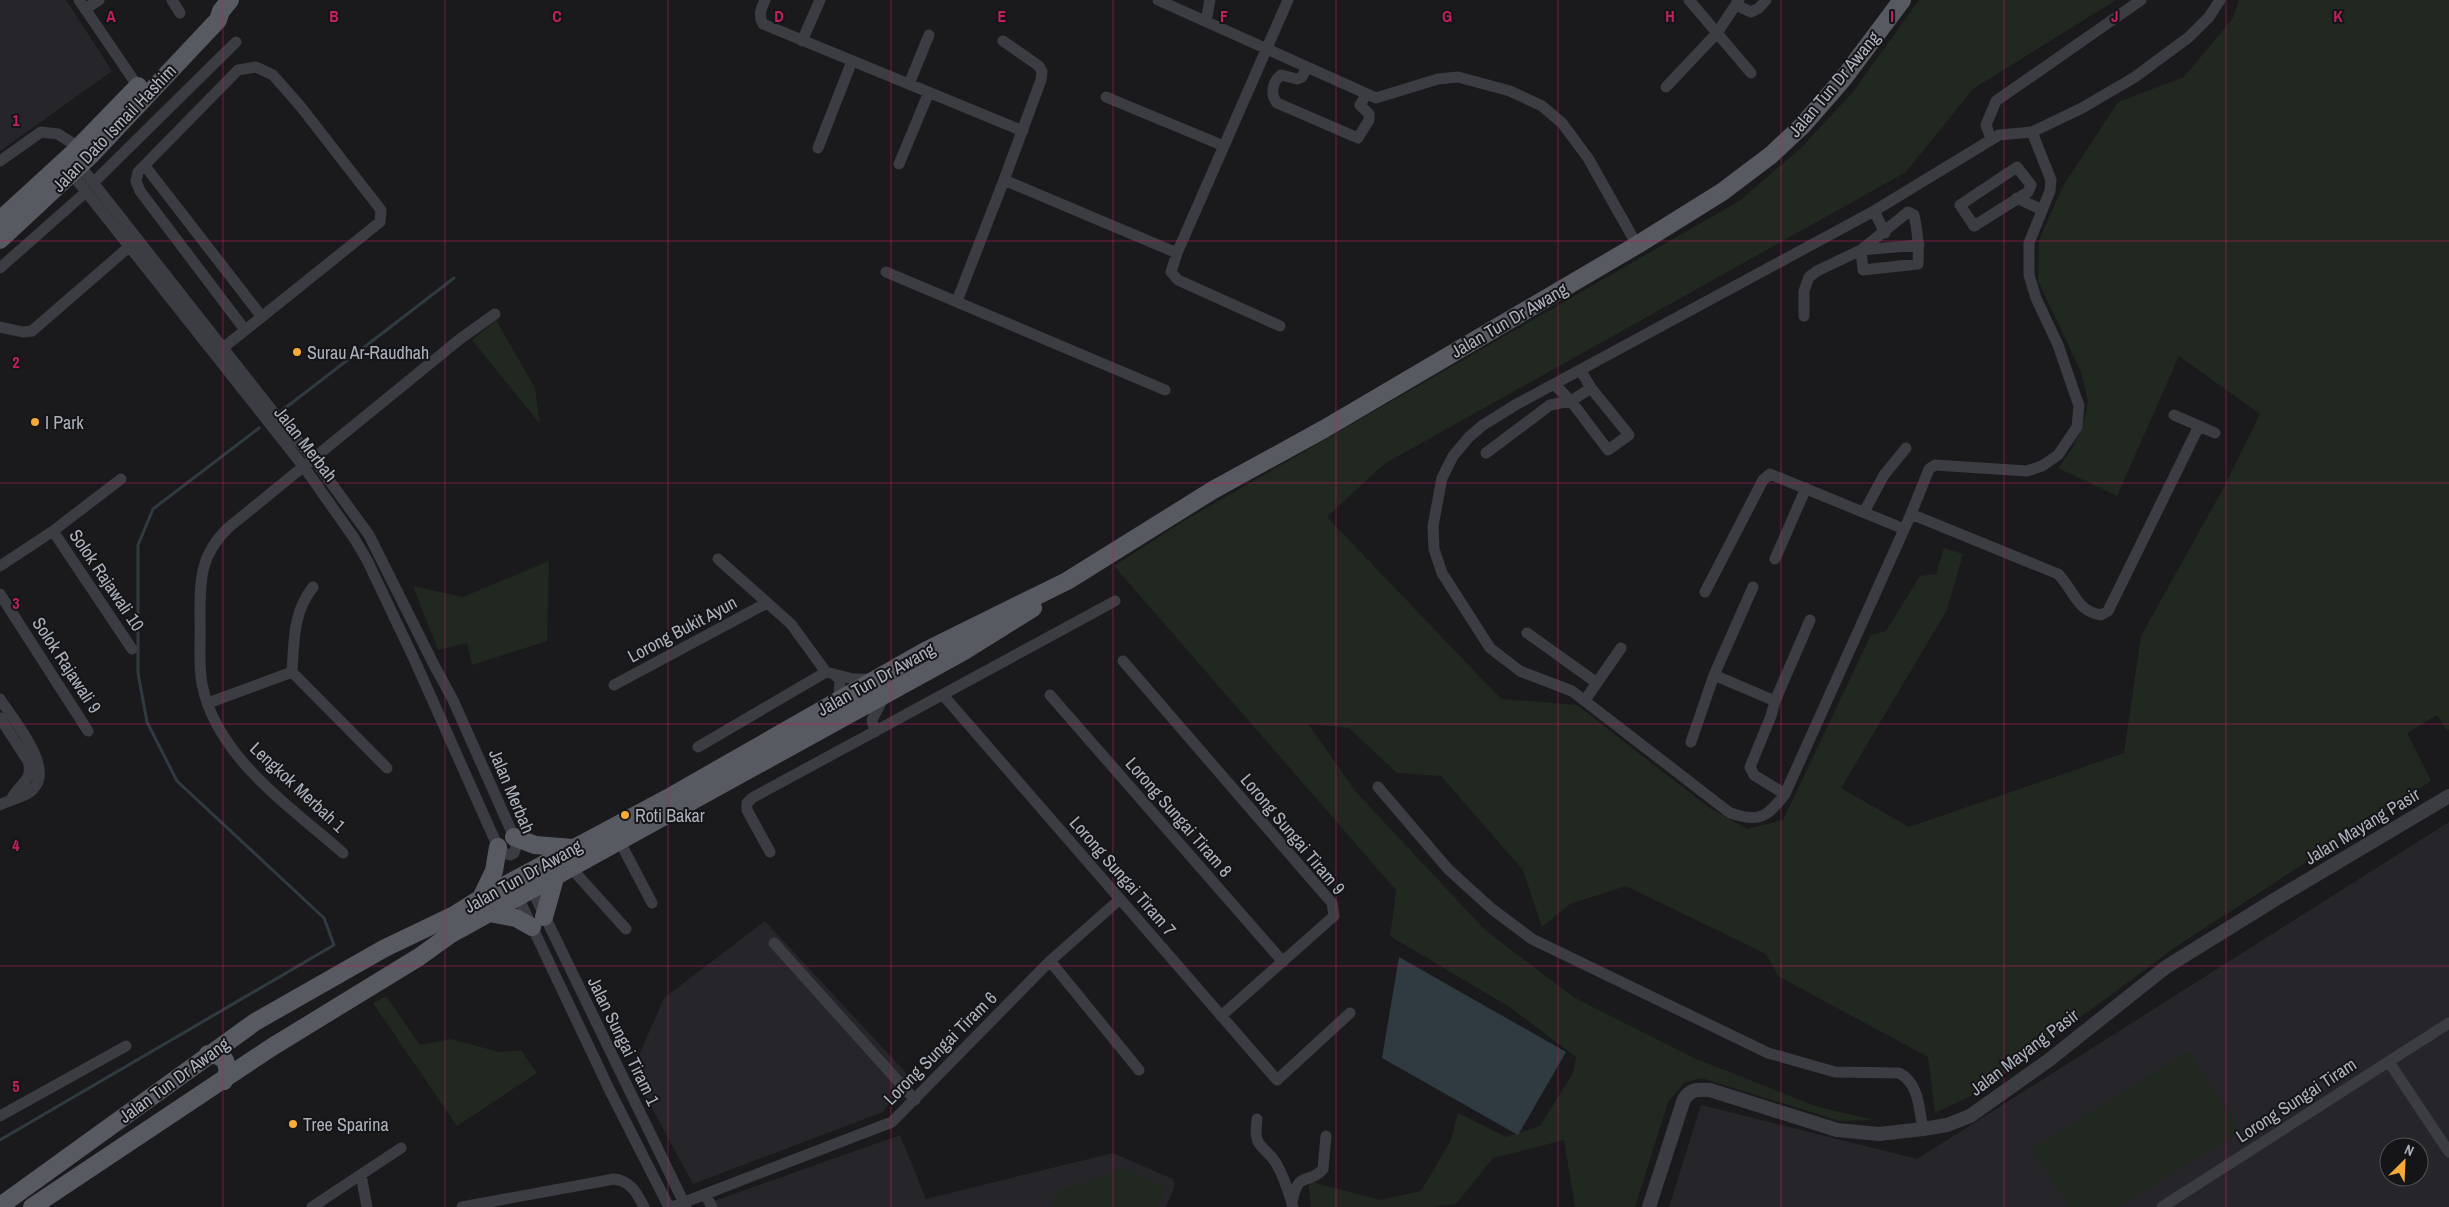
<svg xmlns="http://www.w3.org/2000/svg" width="2449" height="1207" viewBox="0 0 2449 1207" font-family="'Archivo Narrow',sans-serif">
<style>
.built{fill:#26262a;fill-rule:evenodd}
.green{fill:#202820}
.water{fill:#2f3b41}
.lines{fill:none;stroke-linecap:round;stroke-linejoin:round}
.stream{stroke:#2f3b41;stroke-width:3}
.minor{stroke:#3b3d42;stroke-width:11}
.tertiary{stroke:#3b3d42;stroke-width:14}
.primary{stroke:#575a61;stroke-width:18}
.grid{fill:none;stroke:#c12060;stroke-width:1;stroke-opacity:0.55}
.poi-dot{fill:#f6aa38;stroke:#151518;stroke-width:2}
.labels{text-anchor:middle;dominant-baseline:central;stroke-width:4;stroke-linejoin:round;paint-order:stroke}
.street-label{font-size:18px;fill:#acb2bc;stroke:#151518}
.poi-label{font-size:18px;fill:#acb2bc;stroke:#151518;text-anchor:start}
.grid-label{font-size:16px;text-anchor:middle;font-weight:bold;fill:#c12060;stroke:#151518;stroke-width:4;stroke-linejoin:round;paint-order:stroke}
</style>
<rect width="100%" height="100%" fill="#1a1a1d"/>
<path class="built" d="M0 0H66L112 71 0 151Z
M2449 822V1207H1669L1701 1105 1917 1159ZM2389 1147H2419V1177H2389Z
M765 921 908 1075 891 1092V1101L883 1112 693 1184 632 1071 664 998Z
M900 1135 926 1199 1113 1153 1173 1179 1175 1185 1166 1207H718L714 1201Z"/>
<path class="green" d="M1919 0H2116L1973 89 1906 172 1384 464 1327 517 1501 699 1577 705 1708 807 1747 829 1783 820 1871 635 1886 631 1920 576 1936 574 1944 548 1963 554 1947 610 1841 788 1909 827 2124 753 2141 636 2224 487 2260 414 2179 356 2117 496 2058 468 2072 449 2083 425 2088 401 2081 372 2038 281 2039 240 2063 186 2118 102 2184 77 2233 18 2239 0H2449V729L2447 731 2437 715 2407 733 2431 781 2177 946 1981 1091 1935 1113 1928 1057 1778 976 1766 954 1626 886 1570 904 1542 927 1523 870 1441 776 1397 773 1349 728 1308 724 1356 792 1485 930 1575 998 1694 1058 1815 1106 1874 1120 1840 1121 1701 1078 1684 1083 1668 1102 1635 1207H1575L1564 1140 1493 1158 1456 1204 1434 1207H1311L1308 1181 1380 1200 1421 1191 1451 1140 1458 1113 1506 1137 1540 1126 1573 1073 1576 1057 1511 1008 1390 936 1396 890 1114 566 1182 522 1739 201 1800 149 1853 92Z
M496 320 535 388 540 424 472 340Z
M549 561 547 641 472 665 467 643 438 650 413 586 463 597Z
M386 996 420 1045 451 1039 499 1052 521 1050 537 1073 457 1126 373 1003Z
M2189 1051 2240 1131 2119 1207H2069L2032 1149Z
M1125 1168 1166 1187 1158 1207H1051L1057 1192Z"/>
<path class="water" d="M1399 957 1566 1052 1518 1135 1382 1058Z"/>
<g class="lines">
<path class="stream" d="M280 412 454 278
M0 1140 334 945 324 918 177 781 147 722 138 673V545L153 509 259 428"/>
<path class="minor" d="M79 0 141 91
M172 0 180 13
M765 0C761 9 758 15 763 24L1023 131
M1158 0 1376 98 1438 79 1458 77 1510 91 1542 106 1562 123 1588 158 1637 245
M1689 0 1751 73
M1736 5 1751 12 1759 8 1766 0
M85 9 99 0
M1206 21 1210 0
M802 41 820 0
M1307 67 1302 77 1297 79 1281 75C1272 82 1270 94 1277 103L1358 138 1369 120V114L1360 105 1366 95
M909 84 929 35
M1666 87 1717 33 1739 0
M1106 97 1224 146
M2032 132 2051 180 2050 191 2029 243V275L2036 298 2058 345 2079 406 2077 427 2058 455 2042 466 2027 471 1935 465 1929 469 1911 514 1785 794C1767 817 1760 823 1730 813L1572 691 1520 671 1490 648 1442 573 1434 549 1433 526 1442 478 1453 456 1469 437 1483 425 1517 404 1874 211 1999 135 2032 132 2082 108 2135 77 2189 37 2209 17 2220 0
M1991 139 1986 125 1996 101 2141 0
M818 148 852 61
M0 161 41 132 58 134 83 150
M899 164 929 92
M145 166 262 317
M2017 167 2031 185 2028 192 1974 226 1960 205Z
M68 169 304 467 354 538 367 560 415 661 498 847 502 852 510 855 514 853 517 844 514 837 453 700 433 663 369 535 313 458 282 423 77 162
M1004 180 1177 253
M94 182 236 42
M2017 198 2042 210
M1874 211 1885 233
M0 268 86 192
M886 272 1165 390
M957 301 1004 180 1041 80 1042 72 1039 66 1003 41
M1804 316V291L1809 277 1817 271 1861 250 1908 212 1914 215C1918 232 1919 248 1918 264L1863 270 1861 250 1919 245
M1280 326 1178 280 1171 272 1177 253 1288 0
M0 327 23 332 32 331 130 246
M218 352 380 222 381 210 301 107 273 75 256 67 238 70 138 172 136 181 140 191 245 330
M1554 384 1571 401 1608 450 1629 435 1591 388 1581 371
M2174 415 2215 433
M1486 453 1550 405 1571 401 1591 388
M1864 512 1884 475 1906 448
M1911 514 2058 574C2074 590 2076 611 2101 615L2108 611 2199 426
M53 531 132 649
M718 559 791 624 826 672 853 679H870
M1775 559 1806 488
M0 566 53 531 121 479
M313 587C293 612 294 641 292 672L387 768
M1705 592 1763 480 1770 474 1904 529
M0 594 88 731
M1527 633 1597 683
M1123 661 1332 903 1334 916 1221 1016
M834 674 840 680 839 695 835 701
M1714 675 1775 701
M614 685 767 603
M943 695 1277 1080 1350 1013
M1050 695 1283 962
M0 699C13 719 54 767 34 788 27 797 11 799 0 805
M1585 700 1621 648
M208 703 292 672
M0 718 28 761C34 780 20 783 12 798
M875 732 872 720 884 697
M1691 742 1714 675 1753 587
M698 747 826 672
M1378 787 1448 869 1492 909 1532 939 1768 1053 1835 1072 1899 1073C1919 1083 1919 1109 1923 1129
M1785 794 1754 775 1750 767 1771 716 1775 701 1810 620
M620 842 652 903
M770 852 747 810V803L752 798 1115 601
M343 853C291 807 216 757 202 684 198 663 201 640 200 619 200 582 199 556 228 528L460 339 495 314
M572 869 626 929
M532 890 686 1207
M518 897 610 1091 669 1207
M774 943 915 1100
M1050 961 1139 1070
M2389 1062 2449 1152
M0 1116 126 1046
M1257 1119C1253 1150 1263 1143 1276 1163 1283 1175 1289 1193 1293 1207
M361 1175 367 1207
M705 1194 712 1207
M1292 1202C1299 1168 1309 1186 1323 1169L1326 1136
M312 1207 401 1148
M462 1207 614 1179C631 1181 637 1193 644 1207
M672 1207 892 1122 1050 961 1119 900
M2162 1207 2449 1023"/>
<path class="tertiary" d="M1649 1207 1684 1099C1691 1089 1698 1089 1710 1090L1837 1130 1879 1134 1923 1129 1947 1125 1970 1116 2049 1060 2166 967 2279 897 2449 796"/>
<path class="primary" d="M0 220 71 155 138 86
M0 240 90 156 218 20 221 11 230 0
M514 837 535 845 573 848
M481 898 494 871 498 847
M489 913 516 918 532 927
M544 917 555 878
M208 1054 218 1056 225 1060 228 1070 224 1081
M0 1206 255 1022 385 948 454 915 481 898 666 799 925 651 1067 581 1213 490 1324 429 1637 245 1722 192 1771 155 1802 126 1843 79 1902 0
M32 1207 272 1047 419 957 451 934 964 651 1033 608"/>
</g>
<path class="grid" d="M223 0V1207M445 0V1207M668 0V1207M891 0V1207M1113 0V1207M1336 0V1207M1558 0V1207M1781 0V1207M2004 0V1207M2226 0V1207M0 241H2449M0 483H2449M0 724H2449M0 966H2449"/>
<g class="poi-dot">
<circle cx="297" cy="352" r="5"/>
<circle cx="35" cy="422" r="5"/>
<circle cx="625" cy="815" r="5"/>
<circle cx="293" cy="1124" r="5"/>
</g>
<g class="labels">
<g class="street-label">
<text transform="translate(1834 84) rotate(-50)">Jalan Tun Dr Awang</text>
<text transform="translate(114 128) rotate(-46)">Jalan Dato Ismail Hashim</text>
<text transform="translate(1509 320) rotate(-30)">Jalan Tun Dr Awang</text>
<text transform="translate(306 444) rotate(52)">Jalan Merbah</text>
<text transform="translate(107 580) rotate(56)">Solok Rajawali 10</text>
<text transform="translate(682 629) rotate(-28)">Lorong Bukit Ayun</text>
<text transform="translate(67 665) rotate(57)">Solok Rajawali 9</text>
<text transform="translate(876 679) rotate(-29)">Jalan Tun Dr Awang</text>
<text transform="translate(298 787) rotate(43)">Lengkok Merbah 1</text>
<text transform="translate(512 791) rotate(67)">Jalan Merbah</text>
<text transform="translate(1179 817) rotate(49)">Lorong Sungai Tiram 8</text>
<text transform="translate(2362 826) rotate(-31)">Jalan Mayang Pasir</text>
<text transform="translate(1293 834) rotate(50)">Lorong Sungai Tiram 9</text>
<text transform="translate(523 876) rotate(-29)">Jalan Tun Dr Awang</text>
<text transform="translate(1123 876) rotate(49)">Lorong Sungai Tiram 7</text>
<text transform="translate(624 1041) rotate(64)">Jalan Sungai Tiram 1</text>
<text transform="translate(940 1048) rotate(-45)">Lorong Sungai Tiram 6</text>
<text transform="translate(2024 1052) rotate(-37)">Jalan Mayang Pasir</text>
<text transform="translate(174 1080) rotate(-36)">Jalan Tun Dr Awang</text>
<text transform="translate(2296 1100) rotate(-33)">Lorong Sungai Tiram</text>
</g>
<g class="poi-label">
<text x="307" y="352">Surau Ar-Raudhah</text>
<text x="45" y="422">I Park</text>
<text x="635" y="815">Roti Bakar</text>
<text x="303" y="1124">Tree Sparina</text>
</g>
</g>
<g class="grid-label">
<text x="111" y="22">A</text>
<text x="334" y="22">B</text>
<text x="557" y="22">C</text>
<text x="779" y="22">D</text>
<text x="1002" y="22">E</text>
<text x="1224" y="22">F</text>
<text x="1447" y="22">G</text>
<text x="1670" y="22">H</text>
<text x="1892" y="22">I</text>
<text x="2115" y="22">J</text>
<text x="2338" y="22">K</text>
<text x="16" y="126">1</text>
<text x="16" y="368">2</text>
<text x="16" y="609">3</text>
<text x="16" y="851">4</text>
<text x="16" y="1092">5</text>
</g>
<g transform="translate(2404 1162) rotate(24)"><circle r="24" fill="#151518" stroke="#51545a"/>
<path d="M0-4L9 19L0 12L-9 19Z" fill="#f6aa38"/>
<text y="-8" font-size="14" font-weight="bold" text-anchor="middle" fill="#acb2bc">N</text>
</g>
</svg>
